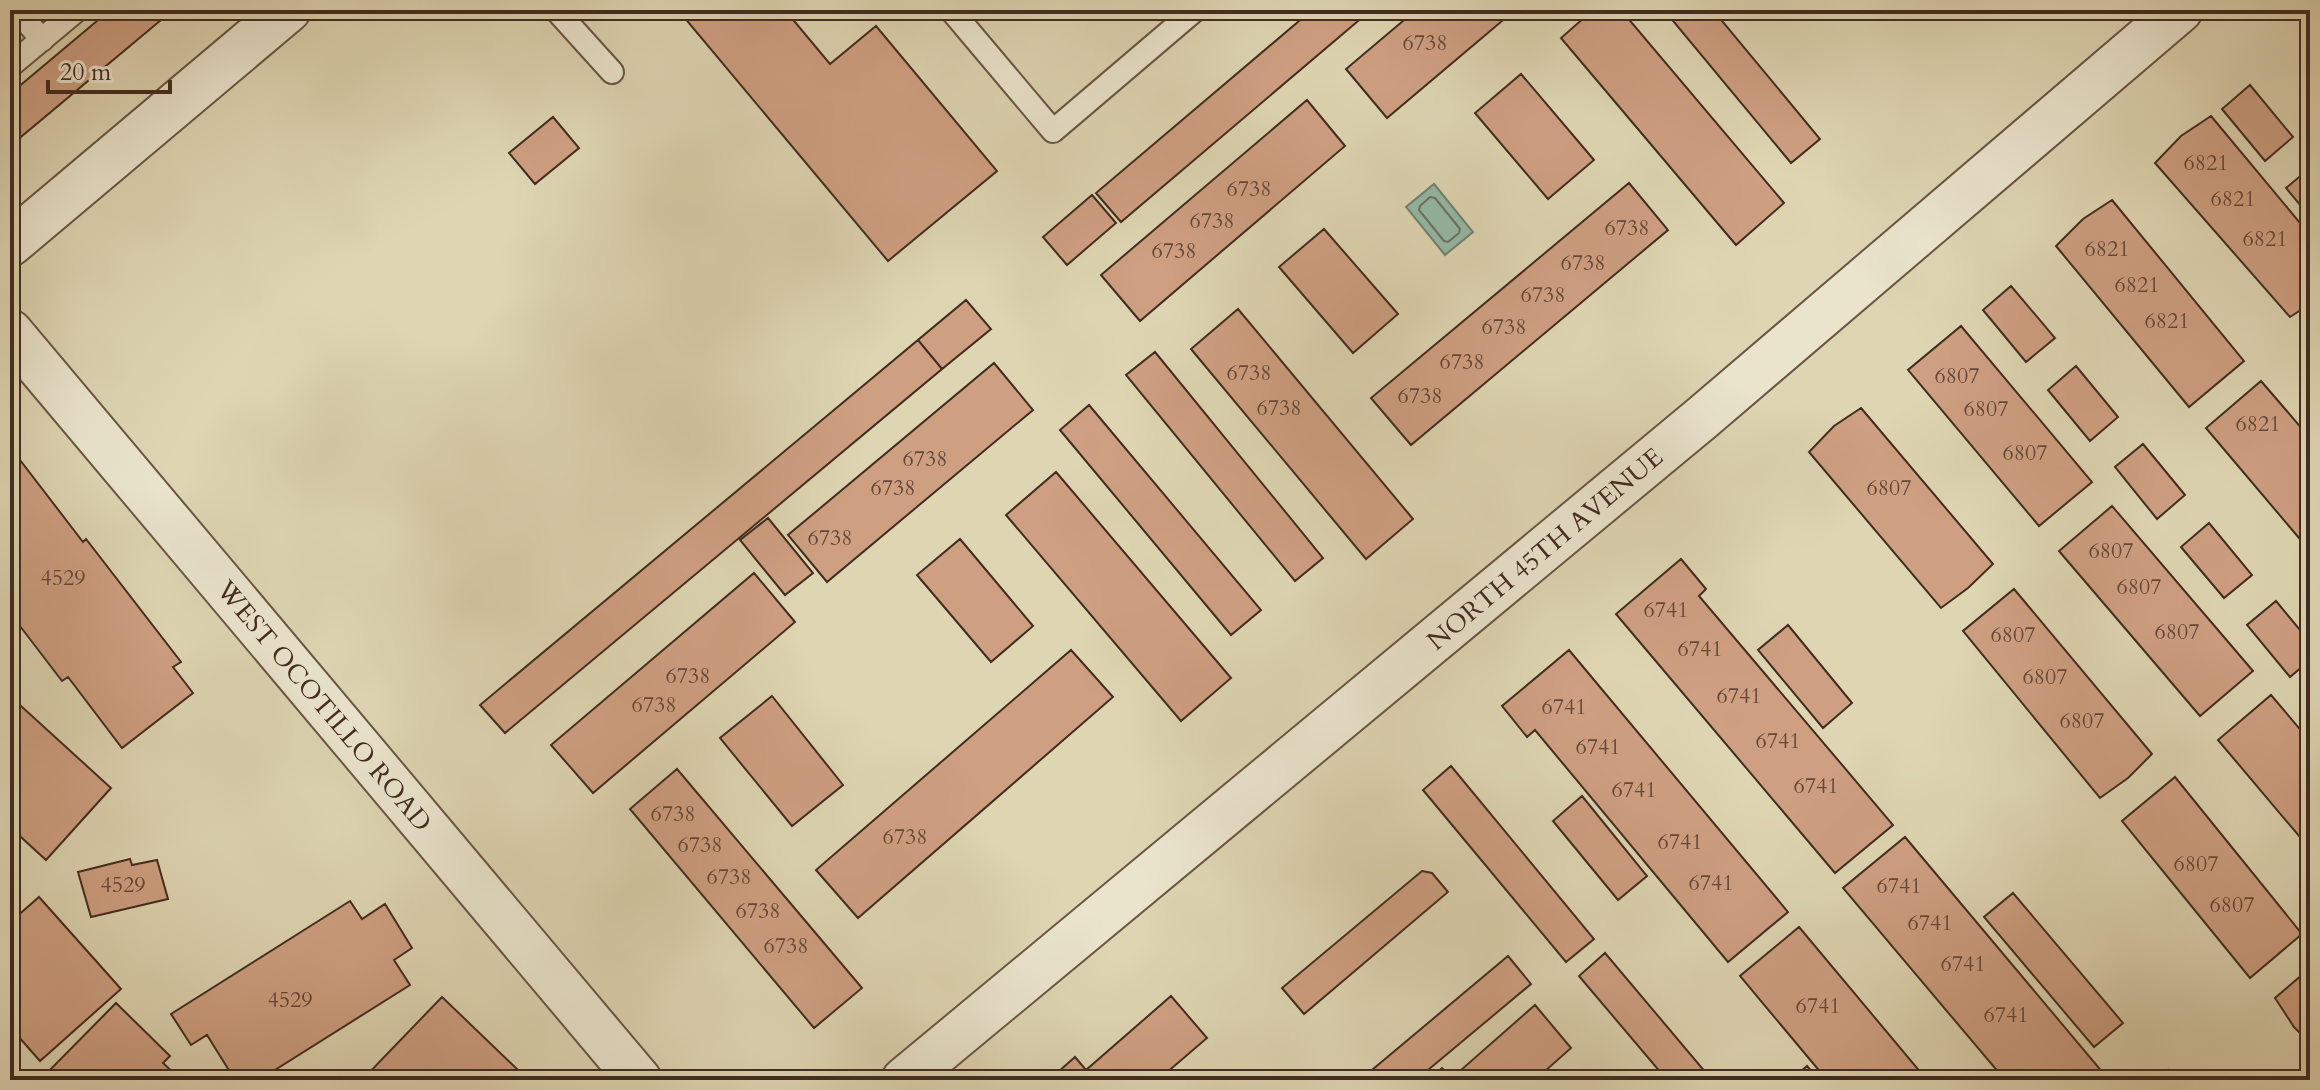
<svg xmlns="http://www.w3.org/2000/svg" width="2320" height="1090" viewBox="0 0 2320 1090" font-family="Cardo,serif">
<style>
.water{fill:#94b9a6;stroke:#738170;stroke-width:2}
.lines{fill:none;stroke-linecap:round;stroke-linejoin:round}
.shore{stroke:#6b7263;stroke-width:2}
.building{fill:#ce9f81;stroke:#422c20;stroke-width:2}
.service-casing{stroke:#695644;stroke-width:26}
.minor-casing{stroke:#695644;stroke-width:48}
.service{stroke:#eae4cd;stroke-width:22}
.minor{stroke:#eae4cd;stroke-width:44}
.labels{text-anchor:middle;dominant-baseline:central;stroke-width:6;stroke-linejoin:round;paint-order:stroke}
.number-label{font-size:22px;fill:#654938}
.street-label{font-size:26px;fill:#422c20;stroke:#eae4cd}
</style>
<rect width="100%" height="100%" fill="#ded5b2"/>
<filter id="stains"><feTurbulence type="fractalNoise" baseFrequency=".0025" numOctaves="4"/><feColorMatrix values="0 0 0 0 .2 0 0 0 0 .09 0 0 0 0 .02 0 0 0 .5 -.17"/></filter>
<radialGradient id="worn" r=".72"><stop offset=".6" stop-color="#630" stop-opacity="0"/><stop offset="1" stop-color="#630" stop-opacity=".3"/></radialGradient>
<path class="water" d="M1434 184 1473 232 1445 255 1406 207Z"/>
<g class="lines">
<path class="shore" d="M1430 197 1435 198 1460 229 1459 233 1448 242 1444 241 1419 210 1420 206Z"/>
</g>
<path class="building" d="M110 10H173L10 146V94Z
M678 10H785L830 64 876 26 997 171 888 261Z
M1312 10H1371L1121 222 1096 193Z
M1416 10H1515L1387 118 1346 69Z
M1593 10H1621L1784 203 1736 245 1561 38Z
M1664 10H1713L1820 139 1791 163Z
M1521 74 1594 160 1548 199 1475 113Z
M2250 85 2293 137 2265 161 2222 109Z
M1307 100 1345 146 1140 321 1101 275Z
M2211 116 2310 235V304L2290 317 2155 163 2181 136Z
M553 117 579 148 535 184 509 153Z
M2310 168V217L2286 188Z
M1629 183 1668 230 1411 445 1371 398Z
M1092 195 1116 223 1067 265 1043 237Z
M2112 200 2244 361 2189 407 2056 246 2083 219Z
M1324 229 1398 314 1353 353 1279 267Z
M2011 286 2055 338 2026 362 1983 310Z
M966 300 991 329 942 369 918 340Z
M1238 309 1413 519 1366 559 1191 349Z
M1961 326 2092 482 2039 526 1908 370Z
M918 340 942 369 505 733 480 705Z
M1155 352 1323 558 1295 581 1126 375Z
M994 363 1033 410 827 582 788 535Z
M2076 366 2118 417 2090 441 2048 390Z
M2261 381 2310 438V551L2206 428Z
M1089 405 1261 610 1231 635 1060 430Z
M1861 408 1993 564 1968 588 1941 608 1809 452 1834 426Z
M2143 444 2185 495 2157 519 2115 467Z
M10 447 83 542 86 539 181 662 173 667 193 693 122 748 68 677 62 681 10 613Z
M1056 472 1231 678 1181 721 1006 515Z
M2112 506 2253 671 2200 716 2059 551Z
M768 518 813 573 785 595 740 540Z
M2209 523 2252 575 2224 598 2181 547Z
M960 539 1033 626 991 662 917 575Z
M1681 559 1706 589 1699 596 1893 825 1835 873 1616 614Z
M754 573 795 622 593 793 551 745Z
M2014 589 2152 754 2128 778 2100 798 1963 631Z
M2276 601 2310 642V660L2290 677 2247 625Z
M1788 625 1852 703 1823 728 1758 650Z
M1071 650 1113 697 858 918 816 870Z
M1569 650 1788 912 1728 962 1535 730 1527 737 1502 706Z
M2271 695 2310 741V849L2218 740Z
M10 696 111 788 46 860 10 827Z
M772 696 843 785 792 826 720 738Z
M1451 766 1594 939 1566 962 1423 790Z
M677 769 862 988 814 1028 630 809Z
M2175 777 2302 934 2250 978 2122 821Z
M1582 796 1647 876 1618 900 1553 821Z
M1905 837 2109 1080H2005L1843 888Z
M130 859 132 865 157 860 168 899 91 917 78 872Z
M1422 871 1432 873 1448 892 1304 1014 1282 988Z
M2013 893 2123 1023 2094 1047 1984 917Z
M39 897 121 989 40 1061 10 1027V915L14 919Z
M350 901 362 919 385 904 412 948 394 960 410 985 259 1080H235L207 1035 191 1045 171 1014Z
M1799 927 1927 1080H1827L1740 976Z
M1605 953 1712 1080H1667L1579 976Z
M1508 956 1531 984 1416 1080H1360Z
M2310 968V1043L2294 1027 2275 998Z
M1171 996 1207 1038 1158 1080H1049L1075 1057 1086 1070Z
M442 997 517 1069 507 1080H362Z
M116 1003 170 1056 163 1063 181 1080H40Z
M1535 1005 1571 1048 1535 1080H1428L1442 1068 1452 1078Z
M10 1061 25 1080H10Z
M1807 1066 1819 1080H1791Z
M2168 1070 2176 1080H2157Z"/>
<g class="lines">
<defs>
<path id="service" d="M17 10 42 40
M556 10 612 72
M951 10 1053 131 1195 10
M10 66 77 10"/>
<path id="minor" d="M10 244 288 10
M10 332 639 1080
M904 1080 1702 418 2180 10"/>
</defs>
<use href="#service" class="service-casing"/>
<use href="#minor" class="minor-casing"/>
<use href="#service" class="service"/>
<use href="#minor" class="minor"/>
</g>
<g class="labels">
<g class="number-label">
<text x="1425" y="43">6738</text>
<text x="2206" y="163">6821</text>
<text x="1249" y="189">6738</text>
<text x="2233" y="199">6821</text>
<text x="1212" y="221">6738</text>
<text x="1627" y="228">6738</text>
<text x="2265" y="239">6821</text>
<text x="2107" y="249">6821</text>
<text x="1174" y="251">6738</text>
<text x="1583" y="263">6738</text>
<text x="2137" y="285">6821</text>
<text x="1543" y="295">6738</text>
<text x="2167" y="321">6821</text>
<text x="1504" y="327">6738</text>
<text x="1462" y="362">6738</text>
<text x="1249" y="373">6738</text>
<text x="1957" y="376">6807</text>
<text x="1420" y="396">6738</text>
<text x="1279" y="408">6738</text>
<text x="1986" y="409">6807</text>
<text x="2258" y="424">6821</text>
<text x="2025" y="453">6807</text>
<text x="925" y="459">6738</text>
<text x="893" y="488">6738</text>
<text x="1889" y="488">6807</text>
<text x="830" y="538">6738</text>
<text x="2111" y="551">6807</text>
<text x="63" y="578">4529</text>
<text x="2139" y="587">6807</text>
<text x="1666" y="610">6741</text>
<text x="2177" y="632">6807</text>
<text x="2013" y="635">6807</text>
<text x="1700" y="649">6741</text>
<text x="688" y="676">6738</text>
<text x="2045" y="677">6807</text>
<text x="1739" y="696">6741</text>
<text x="654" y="705">6738</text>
<text x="1564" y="707">6741</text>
<text x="2082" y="721">6807</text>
<text x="1778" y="741">6741</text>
<text x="1598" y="747">6741</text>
<text x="1816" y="786">6741</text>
<text x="1634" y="790">6741</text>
<text x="673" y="814">6738</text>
<text x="905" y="837">6738</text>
<text x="1680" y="842">6741</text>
<text x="700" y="845">6738</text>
<text x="2196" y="864">6807</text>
<text x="729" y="877">6738</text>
<text x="1711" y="883">6741</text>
<text x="123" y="885">4529</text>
<text x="1899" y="886">6741</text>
<text x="2232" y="905">6807</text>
<text x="758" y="911">6738</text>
<text x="1930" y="923">6741</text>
<text x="786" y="946">6738</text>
<text x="1963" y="964">6741</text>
<text x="290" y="1000">4529</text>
<text x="1818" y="1006">6741</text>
<text x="2006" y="1015">6741</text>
</g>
<g class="street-label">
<text transform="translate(1545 549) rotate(-40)">NORTH 45TH AVENUE</text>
<text transform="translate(324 706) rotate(50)">WEST OCOTILLO ROAD</text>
</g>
</g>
<rect width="2320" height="1090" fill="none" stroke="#ded5b2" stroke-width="40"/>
<rect x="12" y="12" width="2296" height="1066" fill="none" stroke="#422c20" stroke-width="4"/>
<rect x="20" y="20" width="2280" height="1050" fill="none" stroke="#422c20" stroke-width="2"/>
<path d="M48 80v12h122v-12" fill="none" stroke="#422c20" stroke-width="4"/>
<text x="60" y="80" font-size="24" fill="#422c20" stroke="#eae4cd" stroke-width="6" paint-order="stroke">20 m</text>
<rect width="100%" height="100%" filter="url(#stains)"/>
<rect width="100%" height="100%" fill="url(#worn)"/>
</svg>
